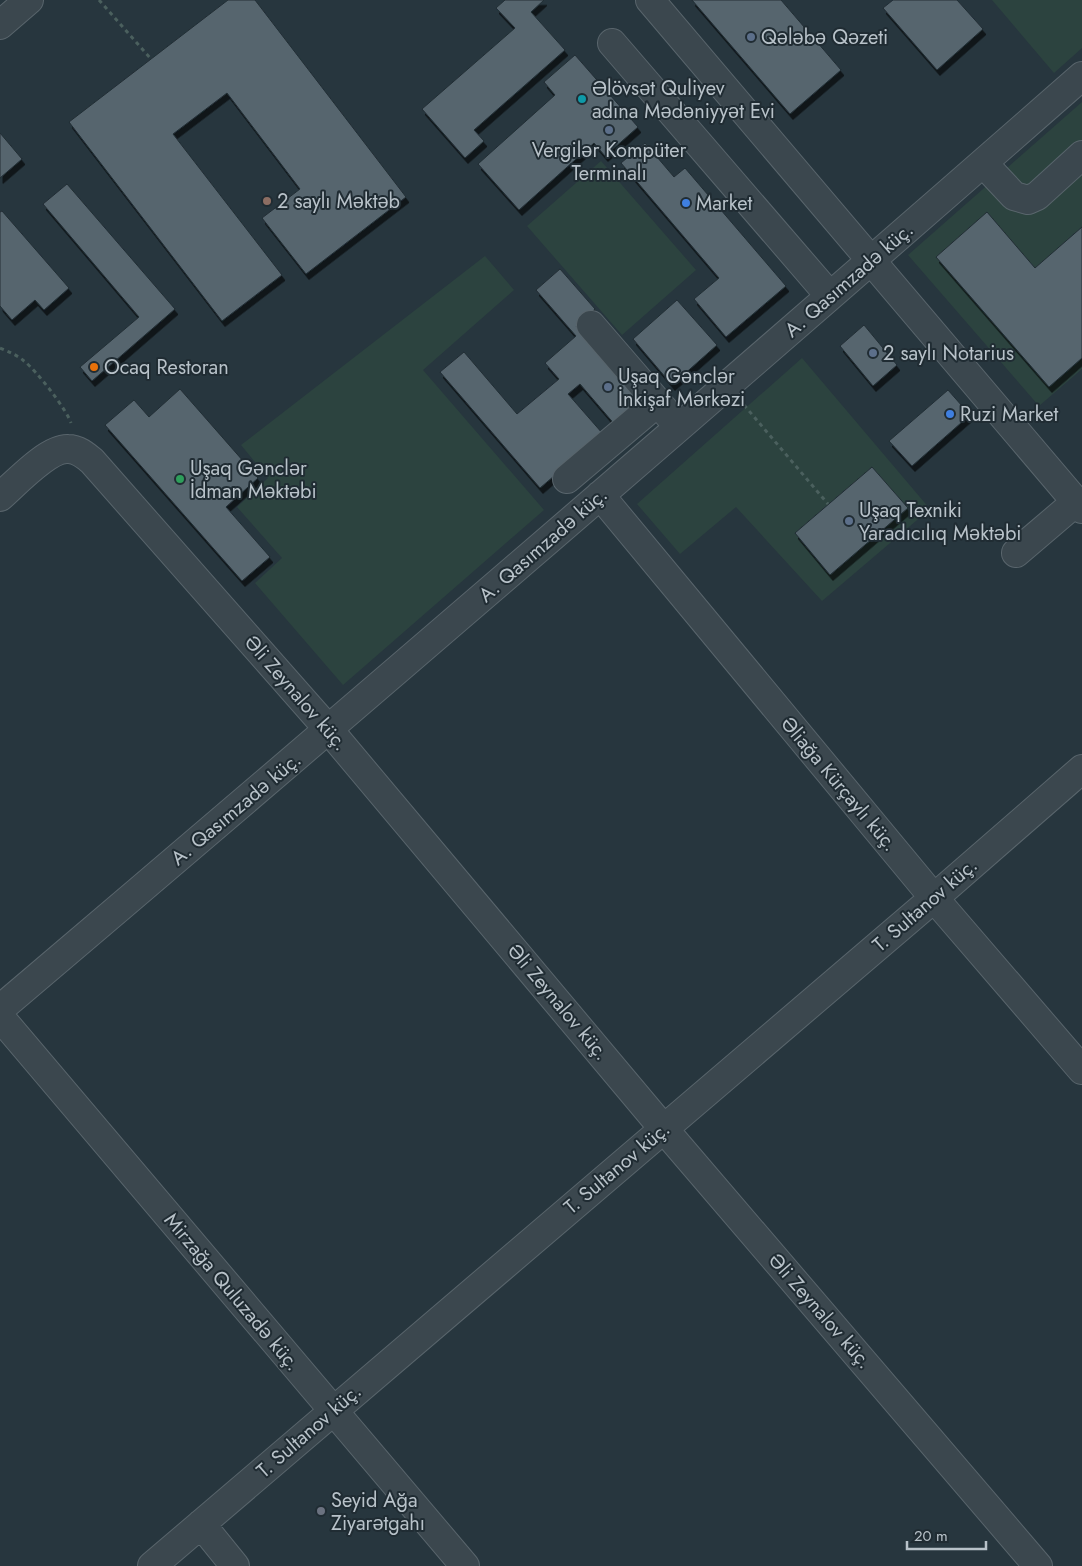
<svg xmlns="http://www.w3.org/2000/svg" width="1082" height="1566" viewBox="0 0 1082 1566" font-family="Jost,sans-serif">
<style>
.green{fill:#2c433f}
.building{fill:#56656e;stroke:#222e35;filter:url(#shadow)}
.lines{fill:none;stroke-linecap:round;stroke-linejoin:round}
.minor-casing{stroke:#59656c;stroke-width:30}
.path{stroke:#4b605e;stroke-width:3;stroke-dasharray:4 4;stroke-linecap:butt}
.minor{stroke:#3b474e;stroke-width:28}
.service-dot{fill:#5c6f8a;stroke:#202c33;stroke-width:2}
.culture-dot{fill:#0f9aa8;stroke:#202c33;stroke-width:2}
.education-dot{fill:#8d6e63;stroke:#202c33;stroke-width:2}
.shop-dot{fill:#3f7fe0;stroke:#202c33;stroke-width:2}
.food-dot{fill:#e8710a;stroke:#202c33;stroke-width:2}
.leisure-dot{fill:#2e9e5b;stroke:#202c33;stroke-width:2}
.worship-dot{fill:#6b7280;stroke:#202c33;stroke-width:2}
.labels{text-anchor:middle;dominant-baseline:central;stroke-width:4;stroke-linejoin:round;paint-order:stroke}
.poi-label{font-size:20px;fill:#b8c2c9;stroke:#202c33;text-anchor:start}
.street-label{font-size:20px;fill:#b8c2c9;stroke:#202c33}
</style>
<defs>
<filter id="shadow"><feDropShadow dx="3" dy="5.5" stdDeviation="0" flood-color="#0009"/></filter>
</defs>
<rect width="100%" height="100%" fill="#27363e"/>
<path class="green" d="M992 0H1082V48L1054 73Z
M1082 102V369L1039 406 908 255Z
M601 161 696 270 622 335 527 226Z
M485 256 514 290 423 370 544 510 343 685 255 583 282 558 237 507 268 478 241 445Z
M802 358 930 509 822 601 736 507 680 554 637 504Z"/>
<path class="building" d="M228 0H255L406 197 306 274 262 218 300 189 227 93 173 134 282 275 222 321 69 122Z
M505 0H544L531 12 565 50 474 130 484 141 465 158 422 109 515 28 496 8Z
M692 0H781L841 70 790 114Z
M893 0H957L983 29 937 70 883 8Z
M575 55 638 127 605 156 594 143 519 210 478 164 555 95 544 82Z
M0 133 22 159 0 178Z
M645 143 674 177 685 168 786 286 726 337 694 299 719 278 621 163Z
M67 184 175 309 92 381 80 367 139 317 43 204Z
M2 211 69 288 44 310 35 300 12 320 0 306V212Z
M987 212 1035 268 1082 227V358L1049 387 936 257Z
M560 269 595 309 576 326 643 403 616 426 580 384 568 394 603 434 540 488 440 372 464 352 517 414 559 379 545 363 576 336 536 290Z
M677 300 717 345 672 385 633 339Z
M864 325 897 365 873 386 840 346Z
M180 389 258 478 226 507 270 557 242 581 105 425 134 400 149 417Z
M948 390 970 415 912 466 889 441Z
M872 467 908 508 830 575 795 533Z"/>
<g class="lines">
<defs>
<path id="minor" d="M650 0 1082 509
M0 25 29 0
M612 43 830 296
M983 163 1014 196 1028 200 1037 196 1082 155
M591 325 679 427
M567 479 658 402
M600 495 934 898 1082 1070
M0 497C16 483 48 448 68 449 78 449 85 455 92 461L329 730 663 1128 1038 1566
M1016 553 1076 502
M0 1009C363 701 724 390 1082 76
M0 1017 465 1566
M201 1524 235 1566
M152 1566 934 898 1082 769"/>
</defs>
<use href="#minor" class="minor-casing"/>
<path class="path" d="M99 0 151 59
M0 348C9 352 17 355 24 361 36 370 67 410 71 423
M744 405 828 504"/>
<use href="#minor" class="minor"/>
</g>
<g class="service-dot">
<circle cx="751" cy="37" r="5"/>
<circle cx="609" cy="130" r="5"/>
<circle cx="873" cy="353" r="5"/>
<circle cx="608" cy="387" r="5"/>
<circle cx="849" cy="521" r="5"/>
</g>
<circle class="culture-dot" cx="582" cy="99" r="5"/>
<circle class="education-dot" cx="267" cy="201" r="5"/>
<g class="shop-dot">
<circle cx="686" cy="203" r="5"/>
<circle cx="950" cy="414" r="5"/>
</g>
<circle class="food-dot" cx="94" cy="367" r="5"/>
<circle class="leisure-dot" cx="180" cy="479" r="5"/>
<circle class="worship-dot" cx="321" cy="1511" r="5"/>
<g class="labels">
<g class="poi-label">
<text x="761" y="37">Qələbə Qəzeti</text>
<text x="592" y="88">Əlövsət Quliyev<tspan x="592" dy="23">adına Mədəniyyət Evi</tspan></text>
<text x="609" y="150" text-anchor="middle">Vergilər Kompüter<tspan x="609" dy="23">Terminalı</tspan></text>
<text x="277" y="201">2 saylı Məktəb</text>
<text x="696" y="203">Market</text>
<text x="883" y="353">2 saylı Notarius</text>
<text x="104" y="367">Ocaq Restoran</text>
<text x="618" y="376">Uşaq Gənclər<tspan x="618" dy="23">İnkişaf Mərkəzi</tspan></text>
<text x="960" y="414">Ruzi Market</text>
<text x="190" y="468">Uşaq Gənclər<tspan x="190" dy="23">İdman Məktəbi</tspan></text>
<text x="859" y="510">Uşaq Texniki<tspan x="859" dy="23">Yaradıcılıq Məktəbi</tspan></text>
<text x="331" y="1500">Seyid Ağa<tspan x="331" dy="23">Ziyarətgahı</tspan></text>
</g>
<g class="street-label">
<text transform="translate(849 280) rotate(-41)">A. Qasımzadə küç.</text>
<text transform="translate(543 545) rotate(-41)">A. Qasımzadə küç.</text>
<text transform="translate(296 693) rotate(49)">Əli Zeynalov küç.</text>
<text transform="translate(839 784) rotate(50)">Əliağa Kürçaylı küç.</text>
<text transform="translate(236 809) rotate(-40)">A. Qasımzadə küç.</text>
<text transform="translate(925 905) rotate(-41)">T. Sultanov küç.</text>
<text transform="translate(558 1002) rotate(50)">Əli Zeynalov küç.</text>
<text transform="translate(617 1168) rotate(-40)">T. Sultanov küç.</text>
<text transform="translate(232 1292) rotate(50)">Mirzağa Quluzadə küç.</text>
<text transform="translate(820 1311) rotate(49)">Əli Zeynalov küç.</text>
<text transform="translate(309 1431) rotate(-41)">T. Sultanov küç.</text>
</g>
</g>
<path d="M907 1541v8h79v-8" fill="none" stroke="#b8c2c9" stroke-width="2.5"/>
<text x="914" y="1541" font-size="15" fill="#b8c2c9" stroke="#202c33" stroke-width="4" paint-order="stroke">20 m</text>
</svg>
